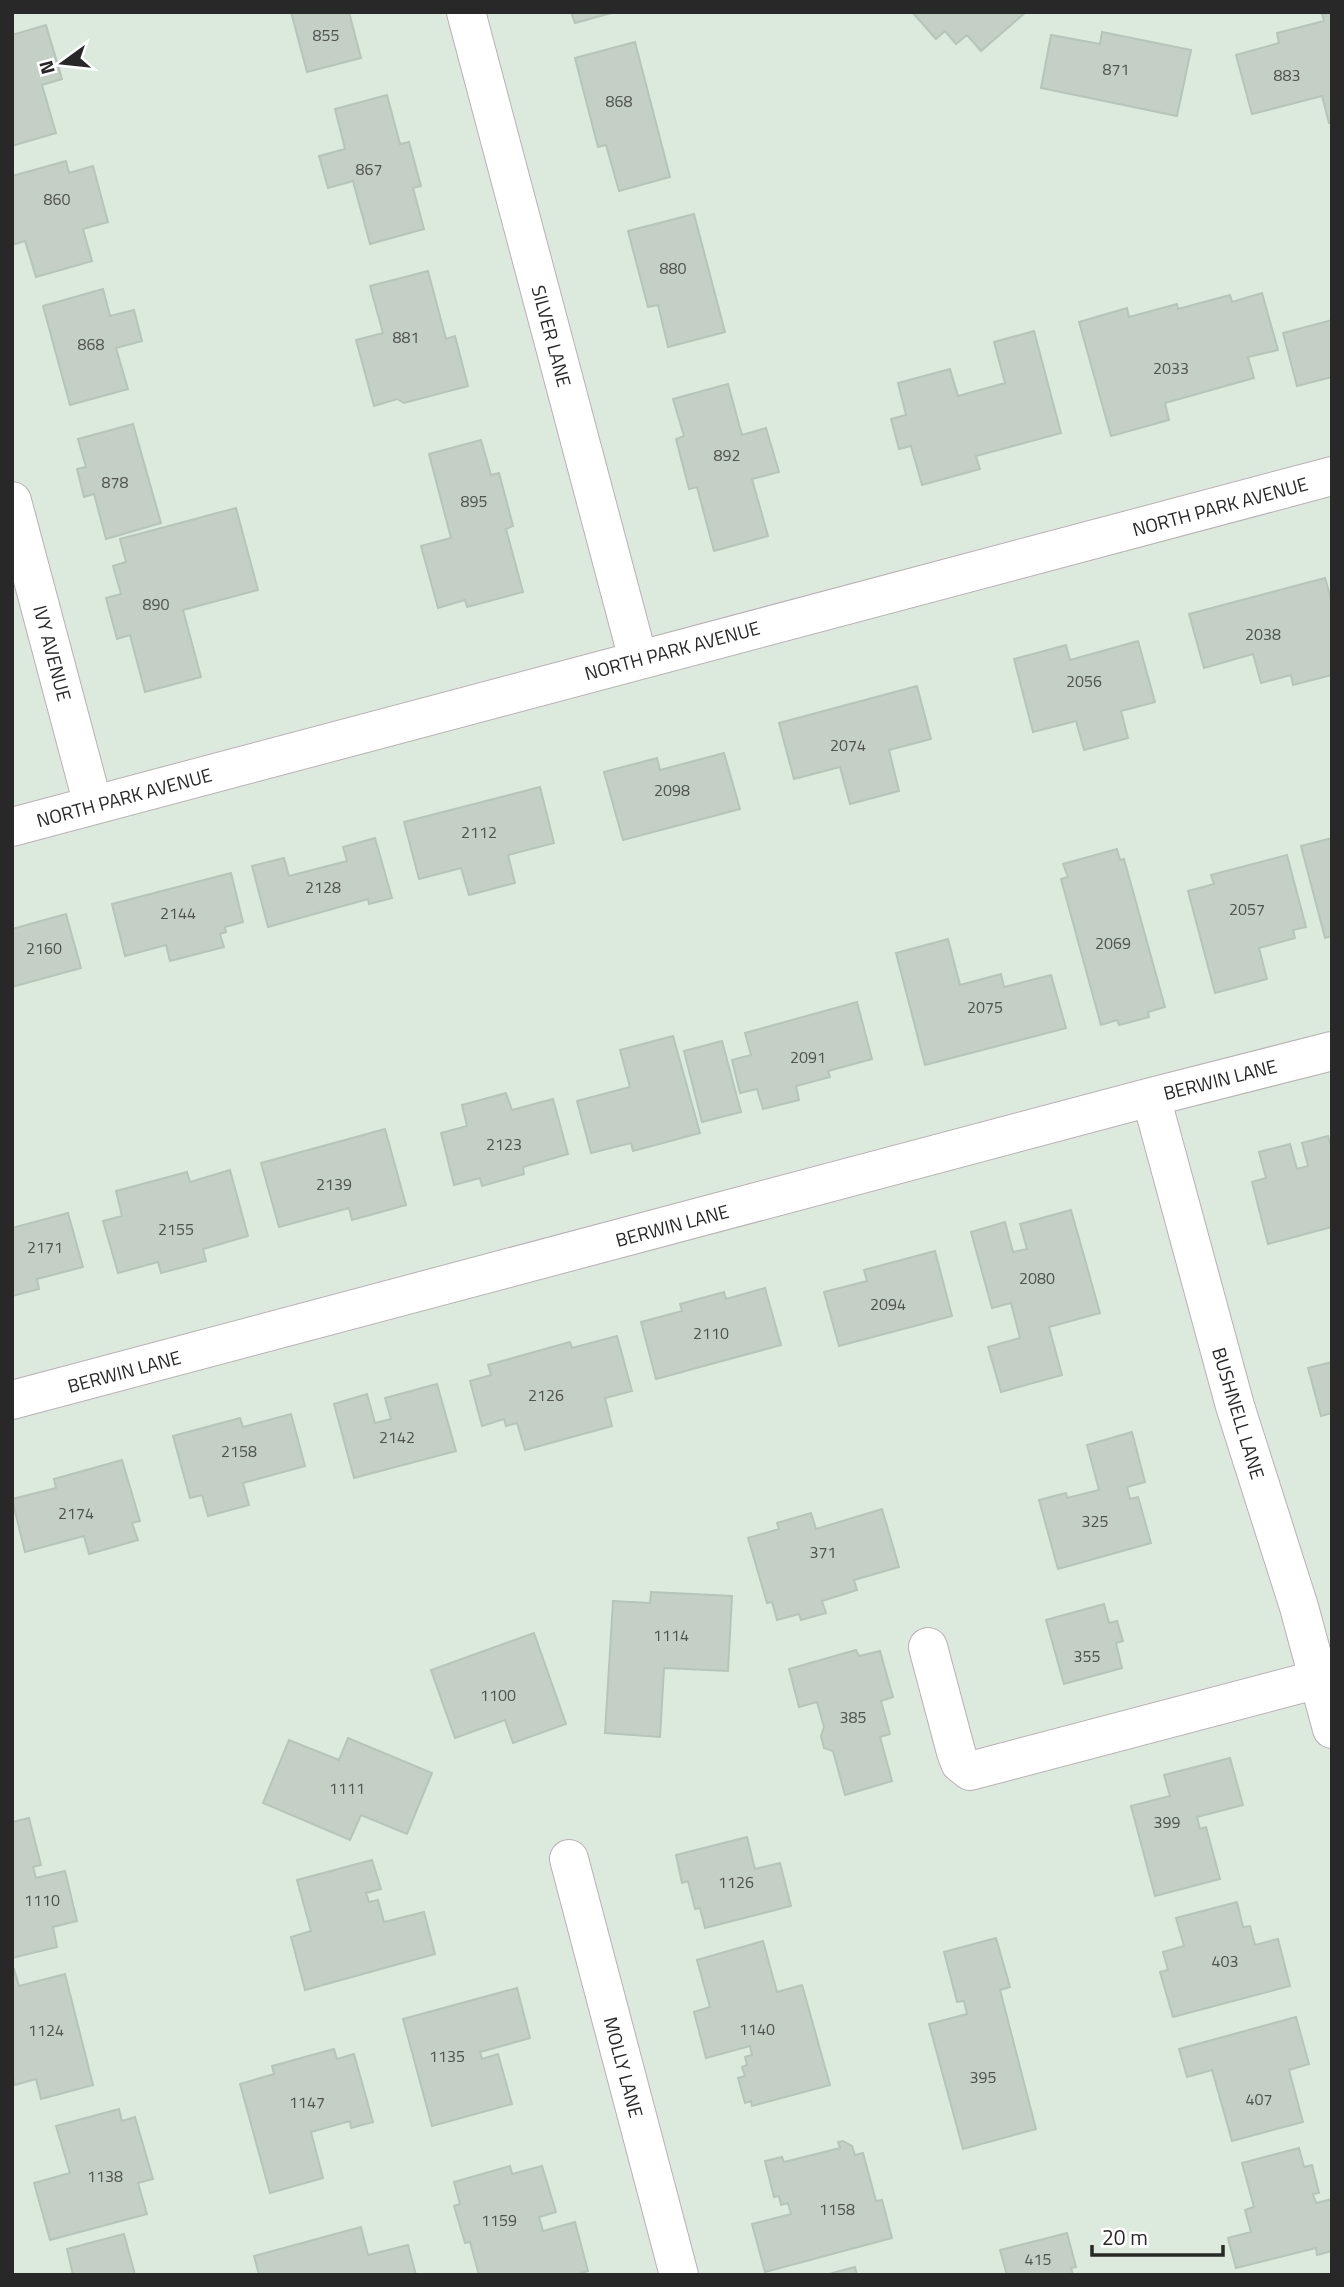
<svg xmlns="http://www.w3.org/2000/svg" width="1344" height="2287" viewBox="0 0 1344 2287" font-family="'Titillium Web',sans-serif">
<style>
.building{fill:#c4cfc5;stroke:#b5c5b9;stroke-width:2}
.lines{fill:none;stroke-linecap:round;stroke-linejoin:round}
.street-casing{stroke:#bbafb6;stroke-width:40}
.street{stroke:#fff;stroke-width:38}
.labels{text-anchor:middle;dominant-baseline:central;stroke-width:5;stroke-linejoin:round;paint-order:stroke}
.number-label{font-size:16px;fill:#4f524f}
.street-label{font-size:19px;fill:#282828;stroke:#fff}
</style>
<rect width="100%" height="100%" fill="#dbeadd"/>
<path class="building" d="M291 12H349L361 58 307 72Z
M571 12H615L575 23Z
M912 12H1026L981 51 967 35 956 44 945 31 936 39Z
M1332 12V123H1329L1322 96 1252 114 1236 55 1279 43 1277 33 1324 21 1322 14Z
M46 25 62 79 42 85 56 133 12 146V35Z
M1102 32 1191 50 1177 116 1041 88 1051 35 1100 44Z
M635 42 670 177 619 191 606 145 598 147 575 58Z
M387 95 400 144 409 142 421 186 413 188 424 229 370 244 353 181 328 188 319 156 345 149 335 109Z
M66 161 69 173 93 166 108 222 83 229 92 261 36 277 25 241 12 245V176Z
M694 214 725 332 668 347 658 305 648 307 628 231Z
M428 271 446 339 455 336 468 386 404 403 397 399 374 406 356 340 383 333 370 286Z
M103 289 110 316 134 310 142 341 116 348 128 389 70 405 43 306Z
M1262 293 1278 350 1248 357 1254 378 1165 403 1169 420 1111 436 1079 322 1127 308 1129 317 1177 304 1178 309 1230 295 1232 302Z
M1332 320V377L1297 386 1283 333Z
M1034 331 1061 433 976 456 980 469 922 485 911 446 899 449 891 419 906 415 898 383 950 369 958 396 1005 383 994 342Z
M728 384 742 435 766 428 779 472 752 479 768 536 714 551 697 487 689 489 676 439 684 436 673 399Z
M133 424 161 523 106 539 94 494 84 497 77 469 86 467 78 439Z
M481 440 491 475 499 473 513 526 506 529 523 592 467 607 465 600 438 608 421 546 451 538 429 454Z
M236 508 258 590 183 610 201 677 145 692 130 635 117 639 106 598 121 594 113 566 126 562 120 539Z
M1325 578 1332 602V675L1293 685 1291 675 1261 683 1253 654 1204 668 1189 614Z
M1138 641 1155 702 1121 711 1128 738 1084 750 1076 721 1033 732 1014 659 1066 645 1070 660Z
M917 686 931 739 889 750 899 791 850 804 840 767 794 779 779 723Z
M724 753 740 809 623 840 604 772 657 758 660 770Z
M540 787 554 843 508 855 515 883 469 895 461 868 419 879 404 822Z
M375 838 392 898 369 904 368 899 268 927 252 866 284 858 289 876 347 861 343 847Z
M1332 838V936L1325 938 1301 846Z
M1117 849 1120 860 1124 859 1165 1007 1148 1012 1149 1017 1119 1025 1117 1020 1101 1025 1061 879 1068 877 1063 864Z
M1287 855 1306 927 1293 930 1295 938 1259 948 1267 979 1215 993 1188 891 1214 884 1211 875Z
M231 873 243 922 225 927 226 932 220 934 224 947 170 961 166 945 125 956 112 904Z
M66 914 81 968 12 987V929Z
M948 939 960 985 1001 974 1004 987 1051 975 1066 1028 925 1065 896 953Z
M857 1002 872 1059 828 1071 830 1077 796 1086 799 1100 763 1109 757 1089 740 1093 732 1060 751 1055 745 1033Z
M673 1036 700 1133 633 1151 631 1143 591 1153 577 1101 630 1087 620 1050Z
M722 1041 741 1112 702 1122 684 1051Z
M506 1093 512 1110 553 1099 568 1154 523 1167 524 1174 482 1186 480 1178 454 1185 441 1133 467 1126 462 1105Z
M385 1129 406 1205 352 1220 349 1208 279 1227 261 1163Z
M1328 1136 1332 1149V1227L1268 1244 1252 1182 1266 1178 1259 1152 1290 1144 1297 1169 1308 1166 1302 1143Z
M230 1170 248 1236 203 1249 206 1261 161 1273 158 1262 118 1273 103 1221 122 1216 116 1191 187 1172 190 1182Z
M1071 1210 1100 1313 1049 1327 1062 1375 1001 1392 988 1347 1020 1338 1011 1303 992 1308 971 1232 1005 1222 1013 1252 1027 1249 1020 1224Z
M68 1213 83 1267 37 1279 39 1289 12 1296V1228Z
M935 1251 952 1316 839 1346 824 1292 867 1281 864 1270Z
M765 1288 781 1345 656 1379 641 1322 682 1311 680 1304 724 1292 726 1299Z
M617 1336 632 1391 605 1398 612 1426 525 1450 517 1423 506 1426 504 1419 482 1426 470 1381 491 1375 488 1365 570 1342 572 1348Z
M1332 1362V1413L1321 1416 1308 1368Z
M437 1384 456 1451 354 1478 334 1404 367 1394 375 1423 391 1419 385 1398Z
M291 1414 305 1466 243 1483 249 1505 208 1516 202 1495 190 1498 173 1436 240 1418 243 1427Z
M1132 1432 1145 1482 1127 1487 1130 1499 1138 1497 1151 1543 1058 1569 1039 1500 1066 1493 1067 1498 1099 1490 1087 1445Z
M122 1460 140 1521 132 1523 138 1540 89 1554 84 1536 25 1552 12 1499 56 1488 54 1479Z
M882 1509 899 1567 854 1580 857 1590 822 1601 826 1613 801 1620 799 1614 777 1620 772 1602 767 1603 748 1538 779 1529 777 1523 811 1513 816 1529Z
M651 1592 732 1596 728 1671 664 1668 660 1737 605 1733 613 1601 650 1603Z
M1104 1604 1109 1623 1117 1621 1123 1641 1116 1643 1122 1668 1064 1684 1046 1620Z
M534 1633 566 1724 513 1743 505 1720 455 1738 431 1670Z
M856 1650 859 1656 880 1651 893 1697 881 1701 890 1734 880 1737 892 1781 845 1795 833 1751 824 1748 821 1736 824 1727 817 1702 799 1707 789 1669Z
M348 1738 432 1773 407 1834 361 1815 350 1840 263 1803 289 1740 339 1760Z
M1230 1758 1243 1805 1197 1817 1200 1829 1206 1827 1220 1879 1155 1896 1131 1806 1170 1796 1164 1775Z
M29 1818 41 1865 33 1867 36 1878 65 1871 77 1921 53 1927 57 1947 12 1958V1822Z
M747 1837 755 1869 780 1863 791 1906 705 1928 700 1908 695 1909 688 1881 682 1883 676 1855Z
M372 1860 381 1889 366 1893 369 1902 378 1900 384 1922 424 1912 435 1954 305 1990 291 1937 311 1931 297 1880Z
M1237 1902 1243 1927 1250 1926 1255 1945 1278 1939 1290 1986 1173 2017 1160 1972 1168 1970 1163 1952 1184 1946 1176 1918Z
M996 1938 1010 1987 1000 1990 1036 2129 963 2149 929 2024 967 2014 964 2001 957 2002 944 1952Z
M763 1941 777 1992 802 1985 830 2085 752 2106 751 2101 745 2103 738 2078 745 2076 742 2067 747 2065 745 2057 752 2055 750 2046 706 2058 694 2012 710 2007 697 1960Z
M12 1969H14L19 1986 65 1974 93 2085 41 2099 36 2079 15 2085 12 2074Z
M517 1988 530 2038 480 2052 482 2059 498 2054 512 2104 432 2126 403 2019Z
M1296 2017 1309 2064 1289 2070 1303 2122 1232 2141 1212 2070 1187 2077 1179 2049Z
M334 2049 337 2059 354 2054 373 2122 351 2128 350 2121 311 2132 323 2178 270 2193 240 2084 274 2074 272 2066Z
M119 2109 122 2121 135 2117 153 2179 138 2183 147 2214 50 2240 34 2183 70 2173 56 2126Z
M843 2141 852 2146 855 2155 863 2153 876 2201 882 2200 892 2238 765 2272 752 2224 791 2214 788 2203 781 2205 779 2196 774 2197 765 2161 782 2157 784 2162 840 2148 838 2142Z
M1299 2148 1304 2167 1312 2165 1319 2193 1313 2194 1316 2203 1332 2199V2251L1317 2255 1316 2248 1236 2268 1228 2238 1251 2232 1245 2210 1254 2207 1242 2163Z
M510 2166 512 2174 542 2166 556 2212 539 2217 543 2231 575 2222 588 2271 575 2275H479L470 2242 465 2243 454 2206 460 2204 454 2182Z
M361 2227 368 2255 408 2245 416 2275H259L254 2256Z
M1067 2233 1076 2267 1071 2268 1073 2275H1007L1000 2250Z
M124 2234 135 2275H73L67 2249Z
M855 2267 857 2275H825Z"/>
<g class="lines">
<defs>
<path id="street" d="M466 12 638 659
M12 501 93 805
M12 827 1332 476
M1151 1097 1235 1406 1299 1607 1332 1729
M12 1400 1151 1097 1332 1051
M928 1647 956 1752 960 1763 970 1771 1319 1679
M569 1859 679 2275"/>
</defs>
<use href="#street" class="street-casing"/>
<use href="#street" class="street"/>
</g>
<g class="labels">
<g class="number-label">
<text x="326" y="35">855</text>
<text x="1116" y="69">871</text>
<text x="1287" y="75">883</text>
<text x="619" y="101">868</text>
<text x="369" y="169">867</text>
<text x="57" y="199">860</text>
<text x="673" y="268">880</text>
<text x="406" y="337">881</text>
<text x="91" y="344">868</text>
<text x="1171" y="368">2033</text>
<text x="727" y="455">892</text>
<text x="115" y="482">878</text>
<text x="474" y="501">895</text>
<text x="156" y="604">890</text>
<text x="1263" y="634">2038</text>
<text x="1084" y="681">2056</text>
<text x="848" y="745">2074</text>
<text x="672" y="790">2098</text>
<text x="479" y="832">2112</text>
<text x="323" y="887">2128</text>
<text x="1247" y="909">2057</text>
<text x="178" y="913">2144</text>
<text x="1113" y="943">2069</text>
<text x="44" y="948">2160</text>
<text x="985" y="1007">2075</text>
<text x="808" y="1057">2091</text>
<text x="504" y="1144">2123</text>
<text x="334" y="1184">2139</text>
<text x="176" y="1229">2155</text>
<text x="45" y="1247">2171</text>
<text x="1037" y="1278">2080</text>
<text x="888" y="1304">2094</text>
<text x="711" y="1333">2110</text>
<text x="546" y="1395">2126</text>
<text x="397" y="1437">2142</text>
<text x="239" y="1451">2158</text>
<text x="76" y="1513">2174</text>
<text x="1095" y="1521">325</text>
<text x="823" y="1552">371</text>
<text x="671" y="1635">1114</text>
<text x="1087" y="1656">355</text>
<text x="498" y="1695">1100</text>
<text x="853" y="1717">385</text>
<text x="347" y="1788">1111</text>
<text x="1167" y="1822">399</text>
<text x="736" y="1882">1126</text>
<text x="42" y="1900">1110</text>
<text x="1225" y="1961">403</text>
<text x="757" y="2029">1140</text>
<text x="46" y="2030">1124</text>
<text x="447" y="2056">1135</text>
<text x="983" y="2077">395</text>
<text x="1259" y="2099">407</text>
<text x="307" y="2102">1147</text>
<text x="105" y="2176">1138</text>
<text x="837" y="2209">1158</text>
<text x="499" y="2220">1159</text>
<text x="1038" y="2259">415</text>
</g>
<g class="street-label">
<text transform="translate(552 336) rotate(75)">SILVER LANE</text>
<text transform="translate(1220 506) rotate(-15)">NORTH PARK AVENUE</text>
<text transform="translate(672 650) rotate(-15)">NORTH PARK AVENUE</text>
<text transform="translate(53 653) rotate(75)">IVY AVENUE</text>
<text transform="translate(124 797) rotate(-15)">NORTH PARK AVENUE</text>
<text transform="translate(1220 1079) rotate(-14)">BERWIN LANE</text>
<text transform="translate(672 1225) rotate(-15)">BERWIN LANE</text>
<text transform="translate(124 1371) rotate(-15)">BERWIN LANE</text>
<text transform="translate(1239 1413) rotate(73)">BUSHNELL LANE</text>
<text transform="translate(624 2067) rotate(75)">MOLLY LANE</text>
</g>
</g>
<rect width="1344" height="2287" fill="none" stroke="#282828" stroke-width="28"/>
<g transform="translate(63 63) rotate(255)" stroke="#ffffff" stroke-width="5" paint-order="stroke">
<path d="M0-5L12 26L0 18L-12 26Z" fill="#282828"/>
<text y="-10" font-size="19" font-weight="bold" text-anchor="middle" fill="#282828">N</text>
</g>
<path d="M1092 2245v10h131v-10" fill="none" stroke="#282828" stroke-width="3.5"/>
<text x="1102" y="2245" font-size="21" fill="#282828" stroke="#ffffff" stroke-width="5" paint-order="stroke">20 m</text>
</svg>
